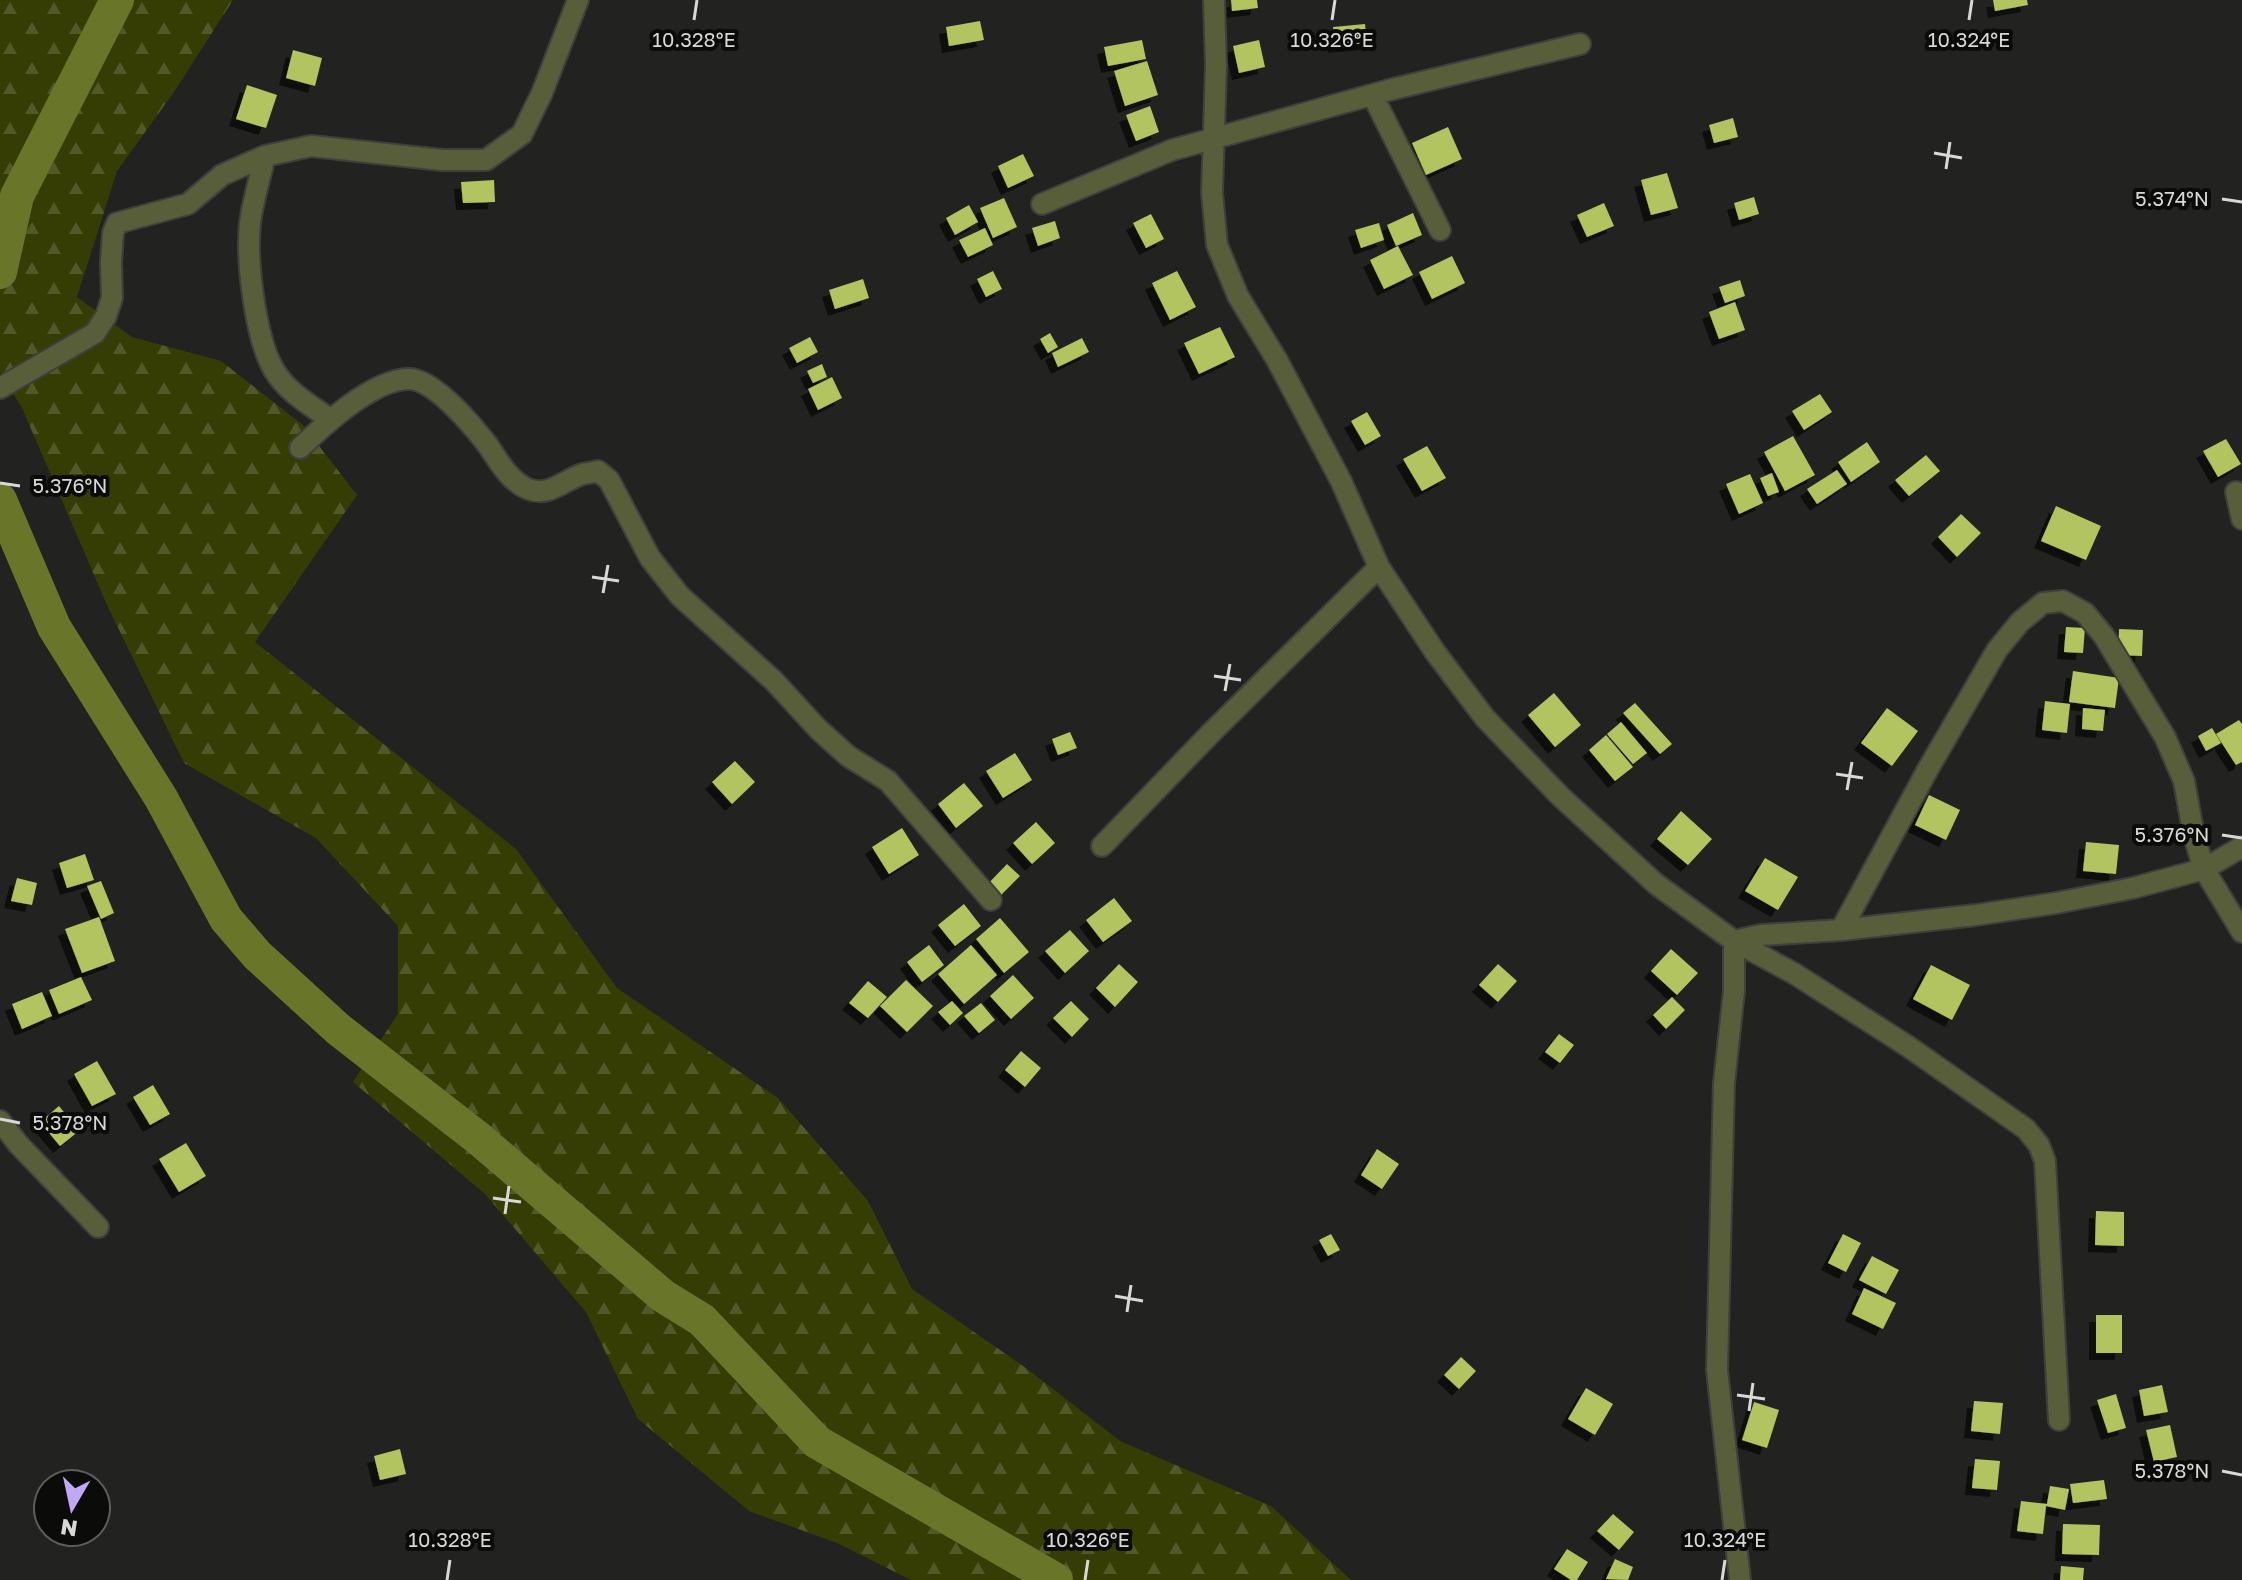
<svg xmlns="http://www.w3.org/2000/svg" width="2242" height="1580" viewBox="0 0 2242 1580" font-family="'Golos Text',sans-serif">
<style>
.forest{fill:url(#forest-firs)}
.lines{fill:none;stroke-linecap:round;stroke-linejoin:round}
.river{stroke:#697629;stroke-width:34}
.building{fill:#b2c460;filter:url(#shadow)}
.minor-casing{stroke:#3f3f3d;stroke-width:24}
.minor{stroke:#575e39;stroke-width:20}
.ticks{fill:none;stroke:#d8d8d6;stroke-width:3}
.ticks-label{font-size:20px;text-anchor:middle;fill:#d8d8d6;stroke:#0b0c0a;stroke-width:8;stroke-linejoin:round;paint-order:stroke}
</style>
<defs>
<pattern id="forest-firs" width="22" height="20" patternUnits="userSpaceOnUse" patternTransform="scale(2)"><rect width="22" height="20" fill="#353d05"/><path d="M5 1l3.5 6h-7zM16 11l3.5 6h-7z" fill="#525829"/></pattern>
<filter id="shadow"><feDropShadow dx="-7" dy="7" stdDeviation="0" flood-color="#0009"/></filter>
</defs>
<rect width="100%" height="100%" fill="#222220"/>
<path class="forest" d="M0 0H233L174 92 117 171 77 297 132 337 221 361 303 425 357 495 255 642 516 849 617 988 778 1098 868 1201 912 1289 1026 1368 1120 1441 1271 1506 1351 1580H911L837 1543 749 1511 638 1419 586 1312 485 1194 353 1082 398 1014V926L316 838 184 763 107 605 22 408 0 372Z"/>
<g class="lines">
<path class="river" d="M0 272 17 196 117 0
M0 500 54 627 161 798 226 919 257 955 338 1029 478 1138 663 1296 702 1320 817 1442 1056 1580"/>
</g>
<path class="building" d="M1231 0H1257L1258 8 1232 11Z
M1993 0H2027L2028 5 1995 11Z
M980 21 984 40 949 46 946 27Z
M1365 24 1367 43 1335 46 1333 27Z
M1142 40 1146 59 1108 66 1104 47Z
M1259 40 1265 67 1239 73 1233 46Z
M293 50 322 58 315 86 286 78Z
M1147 61 1158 95 1125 106 1114 71Z
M247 85 277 95 266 128 236 119Z
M1150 106 1159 132 1136 141 1126 115Z
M1733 118 1738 137 1714 143 1709 125Z
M1448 127 1462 159 1426 175 1412 143Z
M1023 154 1034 176 1008 188 998 166Z
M1667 173 1678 208 1651 215 1641 180Z
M494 180 495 202 463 203 461 182Z
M1754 197 1759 214 1739 220 1734 203Z
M1004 198 1017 227 993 238 980 208Z
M1604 203 1614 226 1587 237 1577 215Z
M969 205 978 222 955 235 946 218Z
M1413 213 1422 235 1396 246 1387 225Z
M1151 214 1164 239 1146 248 1133 223Z
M1055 221 1060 238 1038 246 1032 228Z
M1379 223 1384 240 1361 248 1355 230Z
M985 228 993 245 968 257 959 240Z
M1398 246 1413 275 1384 289 1370 260Z
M1452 256 1465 283 1432 299 1419 272Z
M993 271 1002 289 986 297 977 279Z
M1177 271 1196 307 1170 320 1152 283Z
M863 279 869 298 835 309 829 290Z
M1740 280 1745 296 1725 303 1719 287Z
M1735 302 1745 330 1719 339 1709 312Z
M1220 327 1235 357 1199 374 1184 343Z
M1050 333 1058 347 1048 353 1040 339Z
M810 337 818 352 797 363 789 348Z
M1082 338 1089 352 1058 367 1052 353Z
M822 364 827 377 813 383 807 371Z
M832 377 842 398 818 410 808 389Z
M1820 394 1832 412 1804 430 1792 411Z
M1367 412 1381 436 1365 445 1351 421Z
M1793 436 1815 475 1785 491 1764 452Z
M2226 439 2241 464 2218 477 2203 451Z
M1867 442 1880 462 1851 482 1838 462Z
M1427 446 1446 478 1422 491 1403 459Z
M1926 455 1940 471 1909 496 1895 480Z
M1837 470 1847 484 1817 504 1807 489Z
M1772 473 1779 492 1768 496 1760 478Z
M1750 474 1763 503 1739 514 1726 484Z
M2056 506 2101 526 2086 560 2041 541Z
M1961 514 1981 533 1957 557 1938 537Z
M2066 627 2085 628 2083 653 2064 652Z
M2119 629 2143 630 2142 656 2118 655Z
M2073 671 2119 678 2115 708 2069 702Z
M1554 693 1581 725 1555 747 1528 715Z
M2045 701 2070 704 2067 733 2042 730Z
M1635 703 1672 744 1660 754 1623 713Z
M1887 708 1918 731 1892 766 1861 743Z
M2083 708 2105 710 2103 731 2082 729Z
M2239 720 2242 724V762L2236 765 2216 734Z
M1621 722 1647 753 1633 764 1607 734Z
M2212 728 2221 743 2206 751 2198 736Z
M1070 732 1077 748 1058 755 1052 739Z
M1606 735 1633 767 1615 781 1589 750Z
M1015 753 1032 780 1003 798 986 771Z
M735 761 755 782 732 804 712 782Z
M964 783 983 806 956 828 938 804Z
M1929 795 1960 810 1946 840 1915 825Z
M1681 811 1712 839 1688 865 1657 839Z
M1036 822 1055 843 1032 864 1013 843Z
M902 828 919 855 889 874 872 847Z
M2086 842 2119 845 2116 874 2083 871Z
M85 854 94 880 67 888 59 863Z
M1765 858 1798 877 1778 910 1745 891Z
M1007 864 1020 876 1000 896 987 885Z
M17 878 37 883 32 905 11 901Z
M101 881 114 913 101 919 87 886Z
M1114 898 1132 921 1103 942 1086 920Z
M964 904 981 926 955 946 938 925Z
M99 917 115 961 82 973 65 929Z
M1000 918 1029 952 1004 973 976 939Z
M1070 930 1089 951 1065 973 1045 951Z
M929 945 944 965 922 982 907 962Z
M971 945 997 975 964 1004 938 974Z
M1671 949 1698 973 1677 995 1651 971Z
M1119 964 1138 982 1115 1007 1096 988Z
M1498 964 1517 981 1498 1002 1479 985Z
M1931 965 1970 985 1952 1020 1913 999Z
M1013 975 1034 998 1011 1019 990 996Z
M81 977 92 1000 59 1014 49 990Z
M906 980 933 1006 907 1032 880 1006Z
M868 981 887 997 868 1018 849 1003Z
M42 992 52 1016 22 1029 12 1004Z
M1672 997 1685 1010 1666 1029 1653 1015Z
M952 1001 963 1013 950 1025 938 1012Z
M1071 1001 1089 1019 1072 1037 1053 1018Z
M981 1003 995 1020 979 1033 964 1016Z
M1559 1034 1574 1045 1560 1063 1545 1052Z
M1021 1051 1041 1068 1025 1087 1005 1070Z
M97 1061 116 1094 92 1106 74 1074Z
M153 1085 170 1114 150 1125 133 1097Z
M59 1106 79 1131 60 1146 40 1122Z
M186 1143 206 1176 179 1192 159 1159Z
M1377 1149 1399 1164 1382 1189 1361 1175Z
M2096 1211 2124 1212V1246L2095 1245Z
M1331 1234 1340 1250 1328 1256 1319 1240Z
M1843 1234 1861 1243 1846 1272 1828 1263Z
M1872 1256 1899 1270 1886 1294 1859 1280Z
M1864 1288 1896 1303 1883 1329 1852 1314Z
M2096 1315H2122V1353H2096Z
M1461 1357 1476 1371 1459 1389 1444 1375Z
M2162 1385 2168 1412 2144 1416 2139 1390Z
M1586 1388 1613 1404 1595 1435 1568 1419Z
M2116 1394 2126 1428 2108 1433 2097 1400Z
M1974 1401 2003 1403 2000 1434 1971 1431Z
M1754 1402 1779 1410 1767 1448 1742 1440Z
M2170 1425 2177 1457 2154 1462 2146 1430Z
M400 1449 406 1474 380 1480 374 1456Z
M1975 1459 2000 1461 1997 1490 1972 1488Z
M2104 1480 2107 1499 2073 1503 2070 1484Z
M2050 1486 2069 1489 2065 1510 2046 1506 2043 1534 2017 1531 2021 1501 2047 1504Z
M1613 1514 1634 1532 1619 1550 1597 1531Z
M2063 1524 2100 1525 2099 1555 2062 1554Z
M1567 1549 1588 1562 1577 1580H1571L1554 1569Z
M1615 1559 1633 1567 1628 1580 1606 1579Z
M2061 1566 2084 1568 2083 1580H2060Z"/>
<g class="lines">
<defs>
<path id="minor" d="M1214 0 1216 66 1212 193 1217 245 1238 296 1277 360 1341 481 1379 567 1435 652 1485 718 1561 797 1656 884 1734 941 1795 974 1909 1047 2026 1129 2039 1145 2045 1161 2059 1420
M1373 96 1440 230
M265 156C260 178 253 200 250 223 246 259 255 338 274 370 286 391 311 406 330 419
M1042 204 1172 150 1393 89 1580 44
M0 388 95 333 106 316 112 298 111 262 113 233 117 223 188 204 222 175 265 156 311 146 442 160H486L522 134 542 93 578 0
M300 448C325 424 372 380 408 379 433 378 472 425 487 444 498 460 509 481 528 489 548 497 562 482 580 475 585 473 592 473 598 471L609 480 650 558 680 596 774 681 818 729 848 756 888 781 991 900
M2236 492 2242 519
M1102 846 1211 733 1379 567
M1841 930 1928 769 1997 650 2020 622 2043 603 2063 601 2085 613 2104 636 2165 737 2184 781 2194 836 2204 869 2242 932
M1734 941V991L1724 1083 1717 1370 1740 1580
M1734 941 1761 935 1841 930 1976 915 2056 903 2133 888 2204 869 2242 847
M0 1121 19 1145 98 1227"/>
</defs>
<use href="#minor" class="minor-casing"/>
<use href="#minor" class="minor"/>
</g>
<path class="ticks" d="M694 20 697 0M1332 20 1335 0M1969 20 1972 0M1934 153 1962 158M1946 169 1950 142M2222 199 2242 202M0 483 20 486M592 577 619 581M603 593 608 565M1214 676 1241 680M1225 691 1230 664M1836 774 1863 778M1847 790 1852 762M2222 835 2242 838M0 1119 20 1123M493 1198 521 1202M505 1214 509 1186M1115 1296 1143 1301M1127 1312 1131 1285M1737 1395 1765 1399M1749 1411 1753 1383M2222 1471 2242 1475M447 1580 450 1560M1085 1580 1088 1560M1722 1580 1725 1560"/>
<g class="ticks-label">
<text x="694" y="47">10.328°E</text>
<text x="1332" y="47">10.326°E</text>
<text x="1969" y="47">10.324°E</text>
<text x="2172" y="206">5.374°N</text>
<text x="70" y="493">5.376°N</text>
<text x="2172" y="842">5.376°N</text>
<text x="70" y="1130">5.378°N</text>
<text x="2172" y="1478">5.378°N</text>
<text x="450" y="1547">10.328°E</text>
<text x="1088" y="1547">10.326°E</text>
<text x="1725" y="1547">10.324°E</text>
</g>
<g transform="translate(72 1508) rotate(189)"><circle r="38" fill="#0b0c0a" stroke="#5d5e5c" stroke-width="2"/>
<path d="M0-6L14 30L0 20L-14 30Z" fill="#c0a8f4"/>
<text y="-12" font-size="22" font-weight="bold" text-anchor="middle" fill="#d8d8d6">N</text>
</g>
</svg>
